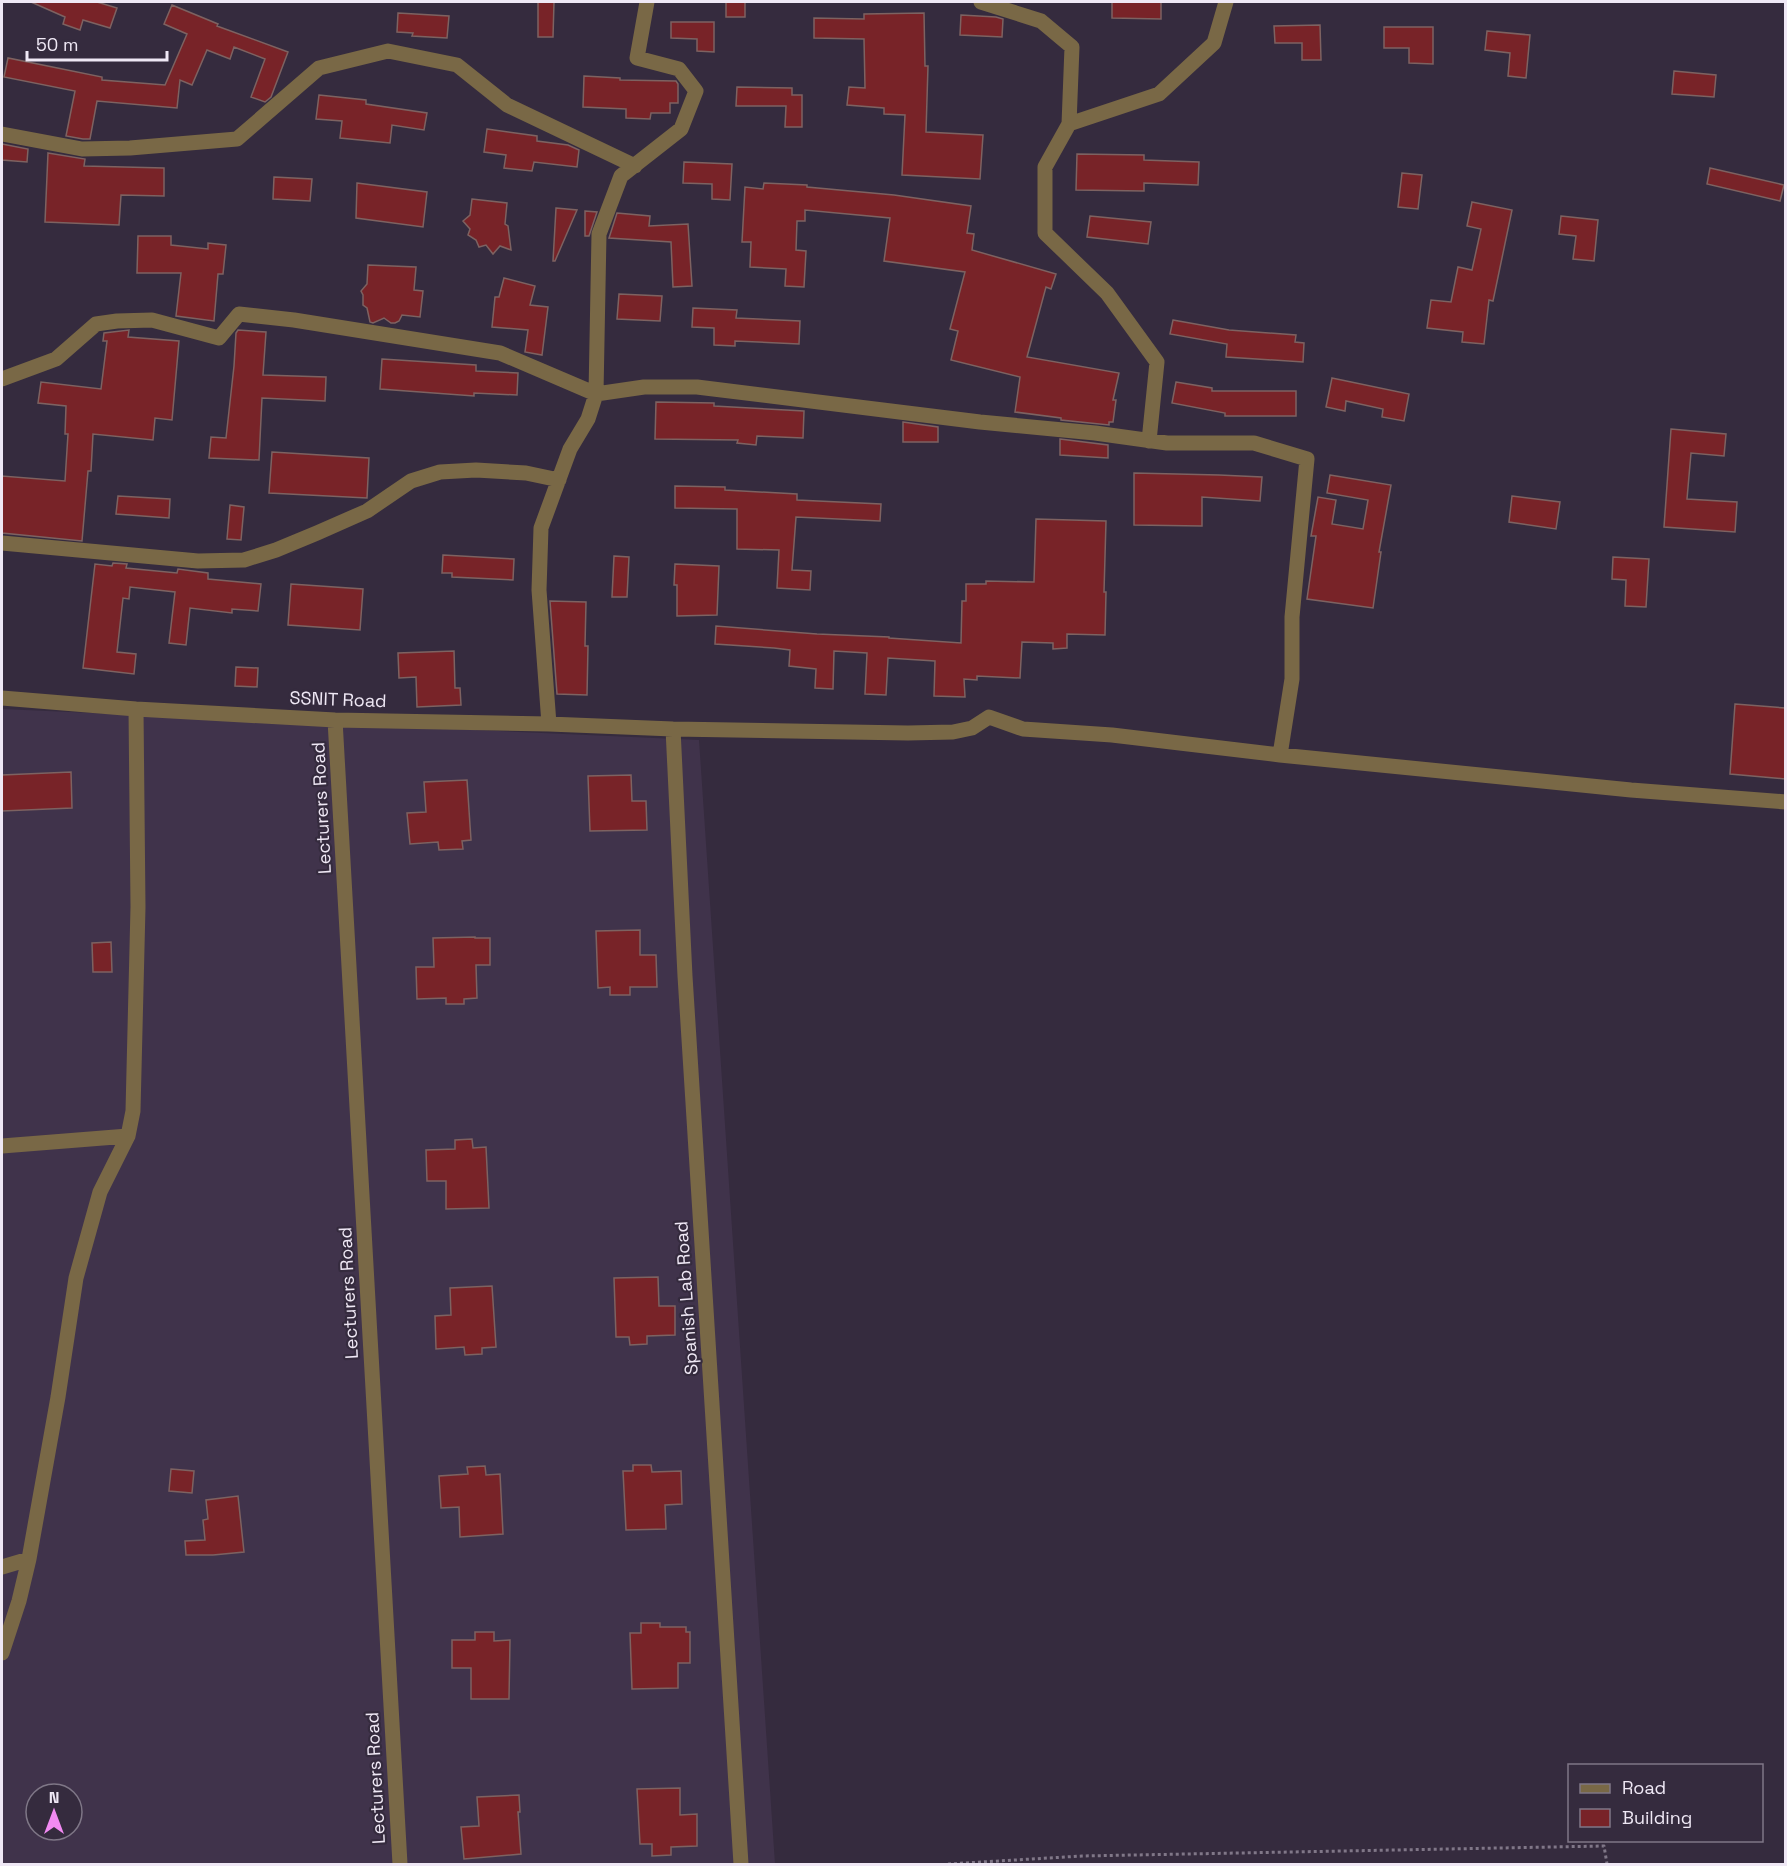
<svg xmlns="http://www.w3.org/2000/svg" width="1787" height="1866" viewBox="0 0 1787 1866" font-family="'Space Grotesk',sans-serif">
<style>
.built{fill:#40334b;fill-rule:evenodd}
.building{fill:#782328;stroke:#7d6261;stroke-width:1.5}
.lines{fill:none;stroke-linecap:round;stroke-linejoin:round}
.path{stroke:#807788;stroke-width:3;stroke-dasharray:3 3;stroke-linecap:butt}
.minor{stroke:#796846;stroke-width:15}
.labels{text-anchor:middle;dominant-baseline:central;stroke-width:4.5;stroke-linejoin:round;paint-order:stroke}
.street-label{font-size:18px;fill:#efe8f5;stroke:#352b3e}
</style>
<rect width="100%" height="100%" fill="#352b3e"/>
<path class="built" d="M2 709 699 740 775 1864H2ZM36 1794H72V1830H36Z"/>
<path class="building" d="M31 2H97L117 8 110 28 83 20 80 30 63 24 65 17Z
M538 2H554L553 37H538Z
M726 2H745V17H726Z
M1112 2H1161V19L1112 18Z
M172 5 218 24 217 26 288 52 271 97 265 102 251 97 265 59 234 47 230 59 207 50 192 85 180 80 177 108 97 101 90 139H83L66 136 75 91 4 77 8 58 102 77V80L165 85 187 34 164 24Z
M398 13 449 16 447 38 412 36 413 33 397 32Z
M924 13 925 66H928L926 132 983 135 980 179 902 175 905 115 884 114V108L847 105 849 87 865 88 864 39 814 38V18L864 19V14Z
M961 15 996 17 1003 19 1002 37 960 35Z
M671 22H714V52L697 51V39L671 38Z
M1320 25 1321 60H1302V43H1275L1274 26Z
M1384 27H1433V64L1409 63V48H1384Z
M1487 31 1530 35 1526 78 1508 76 1510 53 1485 50Z
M1674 71 1716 75 1714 97 1672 94Z
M584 76 620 78V80L676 81 678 84V103H670V113H651L650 119 626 118V109L583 107Z
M737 87 792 88V95H802V127H785L786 106H736Z
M319 95 366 100V104L427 113 424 130 392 125 390 143 340 138 342 121 316 119Z
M487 129 537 136V141L568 145 579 150 577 167 534 162 532 171 504 168 506 155 484 152Z
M2 144 28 149 27 162 2 160Z
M48 153 85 159 84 166 164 168V196L121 195 119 225 45 222Z
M1077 154 1144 155V160L1199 162 1198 185 1144 183V191L1076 190Z
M684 162 732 164 730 200 712 199V184L683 183Z
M1710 168 1784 185 1780 201 1707 184Z
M1402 173 1422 175 1418 209 1398 207Z
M274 177 312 179 310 201 273 199Z
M357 183 427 192 423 227 356 218Z
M764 183 807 185V187L894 195 971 206 967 233 974 234 972 250 1056 274 1051 289 1046 287 1027 357 1119 373 1113 400H1116L1113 422H1109V425L1061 420V418L1015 412 1020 377 951 360 958 331 950 329 965 272 884 261 890 218 805 210V221H797L796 250 806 251 804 287 785 286 786 269 750 267 751 242H742L745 187 763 189Z
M472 199 507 203 505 224 508 226 511 250 500 246 493 254 486 245 479 247 476 240 468 235 470 229 463 221 470 215Z
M1472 202 1512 210 1493 301 1489 300 1484 344 1462 342 1463 332 1427 328 1431 300 1451 302 1458 267 1472 270 1481 229 1467 226Z
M556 208 577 210 555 261H553Z
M585 211 597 212 589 236H585Z
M617 213 650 216 649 226 688 224 692 286 673 287 671 242 609 238Z
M1090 216 1151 222 1148 244 1087 237Z
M1561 216 1598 220 1594 261 1573 259 1576 236 1559 234Z
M138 236H171V245L208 249V243L226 245 223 274H218L214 321 176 316 181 273H137Z
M368 265 416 267 414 290 423 291 420 317 402 315 399 321 395 323H391L384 318 373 323 370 322 367 308 363 305V295L361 291 367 284Z
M504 278 535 286 530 305 548 307 542 355 525 352 528 330 492 327 495 297H499Z
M619 294 662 296 660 321 617 319Z
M693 308 737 310 736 318 800 321 799 344 735 341V346L714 345V328L692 327Z
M1173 320 1229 330 1296 335 1295 342 1304 343 1303 362 1226 357 1227 344 1170 334Z
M129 330 128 337 179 341 172 420 155 418 153 440 93 434 91 471H88L82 541 2 533V476L65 481 68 434H65L66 406 38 403 41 382 101 389 107 341H103L104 333Z
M238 330 266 332 263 375 326 377 325 401 262 398 259 460 209 458 211 437 226 438 234 366 236 333Z
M382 359 476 365V371L518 373 517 395 474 393V396L380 389Z
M1332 378 1409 394 1404 421 1382 417 1383 409 1346 401 1345 411 1326 407Z
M1176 382 1212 388V391H1296V416H1225V413L1172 403Z
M656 402 714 403V406L804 411 803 438 757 436 756 445 737 443 738 440 655 439Z
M903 422 938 427V442H903Z
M1671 429 1726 434 1724 456 1691 453 1687 499 1737 502 1735 532 1664 527Z
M1060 439 1108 445V458L1060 455Z
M272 452 369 458 367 498 269 493Z
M1134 473 1219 475 1262 477 1260 501 1202 497V526L1134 525Z
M1330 475 1391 485 1379 552H1381L1373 608 1307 599 1316 536H1311L1318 497 1336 500 1332 524 1363 529 1368 500 1327 493Z
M675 486 725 487V490L797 494V500L881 504 880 521 796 517 792 570 811 571 810 590 777 588 779 550 737 549V509L675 508Z
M118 496 170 499 169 518 116 514Z
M1512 496 1560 502 1556 529 1509 522Z
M230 505 244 507 241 540 227 539Z
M1036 519 1106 521 1104 592H1106L1105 635 1067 634V648L1053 649V643L1022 642 1020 678 977 676V680L964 679 965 697 934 696 935 661 888 658 886 695 865 694 867 653 834 651 833 689 815 688 816 669 789 666 790 650 774 648 715 644 716 626 817 634 889 637V638L961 643 962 601H966V584H986V581L1034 582Z
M443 555 514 559 513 580 452 577V573H442Z
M614 556 629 557 627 597H612Z
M1613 557 1649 559 1646 607 1625 606 1626 580 1612 579Z
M113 563 127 564 126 568 177 573 178 569 208 573V579L261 584 258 611 232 609V613L190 608 186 645 169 643 175 592 130 587 129 599 123 598 117 652 136 654 134 674 83 668 95 564 112 566Z
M675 564 719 566 717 615 677 616V585H674Z
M291 584 363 589 360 630 288 625Z
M550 601 586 602 585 646H588L587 695 557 694Z
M454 651 455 688H460L461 705 417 707 416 677 399 678 398 653Z
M236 667 258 668 257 687 235 686Z
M1735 704 1785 708V779L1730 774Z
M71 772 72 808 2 811V775Z
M631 775 632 801H646L647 830 590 831 588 776Z
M467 780 471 840 462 841 463 849 439 850 438 842 410 844 407 813 426 812 424 782Z
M640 930V955H656L657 987H630V995H610V987L598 988 596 931Z
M475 937V938H490V965H476L477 998 464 999V1004H446V998L417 999 416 967H434L433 938Z
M111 942 112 972H93L92 943Z
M472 1139 473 1148 486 1147 489 1208 446 1209V1181H427L426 1150 455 1149V1140Z
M658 1277 659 1306H675V1335L647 1336V1344L630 1345 629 1337H616L614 1278Z
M492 1286 496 1347 482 1348V1354L465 1355 464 1347 436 1349 435 1316 451 1315 450 1288Z
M633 1465H651L652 1472 681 1471 682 1504 665 1505 666 1529 626 1530 623 1471H633Z
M485 1466 486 1475 500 1474 503 1534 460 1537 459 1507 441 1508 439 1476 468 1474 467 1467Z
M171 1469 194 1471 192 1493 169 1491Z
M238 1496 244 1552 213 1555H186L185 1541 205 1540 203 1520 208 1519 206 1500Z
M641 1623H660V1627H686V1632H690V1663H678V1688L632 1689 630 1633H641Z
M475 1632H494V1641L510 1640 509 1699H471V1668H452V1640H475Z
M680 1788V1815L697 1814V1846L671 1847V1855L652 1856V1844H640L637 1789Z
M519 1795 520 1812H518L521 1854 464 1859 461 1827 479 1826 477 1797Z"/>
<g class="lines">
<path class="path" d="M948 1864 1082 1856 1604 1846 1607 1864"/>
<path class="minor" d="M981 2 1041 21 1072 47 1069 124 1045 167V233L1107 293 1157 362 1149 441
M1069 124 1159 94 1214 43 1226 2
M2 134 82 149 130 148 237 139 319 68 388 51 457 65 507 105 635 166
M2 379 56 359 96 324 117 321 152 320 219 338 239 314 294 320 500 353 596 394 644 387H697L980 422 1095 433 1167 443H1254L1307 459 1292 617V679L1280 755
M2 543 198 561 244 560 276 550 317 533 367 511 411 481 440 472 476 470 526 473 559 480
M2 698 136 709 335 720 549 724 673 729 908 733 953 732 972 728 989 717 1023 729 1112 735 1280 755 1631 790 1786 802
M335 720 400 1864
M549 724 539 590 541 528 570 449 588 419 596 394 599 234 621 176 681 129 696 91 679 69 637 58 647 2
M673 729 685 976 741 1864
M2 1146 128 1136
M29 1559 58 1397 76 1278 100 1192 128 1136 133 1111 138 907 136 709
M2 1567 29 1559 19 1601 2 1653"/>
</g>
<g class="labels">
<g class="street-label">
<text transform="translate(338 699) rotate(2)">SSNIT Road</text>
<text transform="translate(321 808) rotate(-93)">Lecturers Road</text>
<text transform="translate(348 1293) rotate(-93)">Lecturers Road</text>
<text transform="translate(686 1298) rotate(-94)">Spanish Lab Road</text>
<text transform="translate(375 1778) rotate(-93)">Lecturers Road</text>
</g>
</g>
<rect width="1787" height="1866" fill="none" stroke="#efe8f5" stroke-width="6"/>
<rect x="1568" y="1764" width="195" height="78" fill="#352b3e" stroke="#7f7787" stroke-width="1.5"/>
<rect x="1580" y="1784" width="30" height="9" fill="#796846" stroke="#7f7787" stroke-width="1.5"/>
<text x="1622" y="1794" font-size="18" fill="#efe8f5">Road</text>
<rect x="1580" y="1809" width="30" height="18" fill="#782328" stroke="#7f7787" stroke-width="1.5"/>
<text x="1622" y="1824" font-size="18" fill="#efe8f5">Building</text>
<g transform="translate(54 1812)"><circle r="28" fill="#352b3e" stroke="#7f7787" stroke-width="1.5"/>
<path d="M0-4.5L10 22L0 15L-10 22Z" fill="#f28af3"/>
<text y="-9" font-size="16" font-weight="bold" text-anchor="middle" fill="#efe8f5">N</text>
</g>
<path d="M27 51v9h140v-9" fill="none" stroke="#efe8f5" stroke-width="3"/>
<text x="36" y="51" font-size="18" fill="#efe8f5" stroke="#352b3e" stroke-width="4.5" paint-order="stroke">50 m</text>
</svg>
